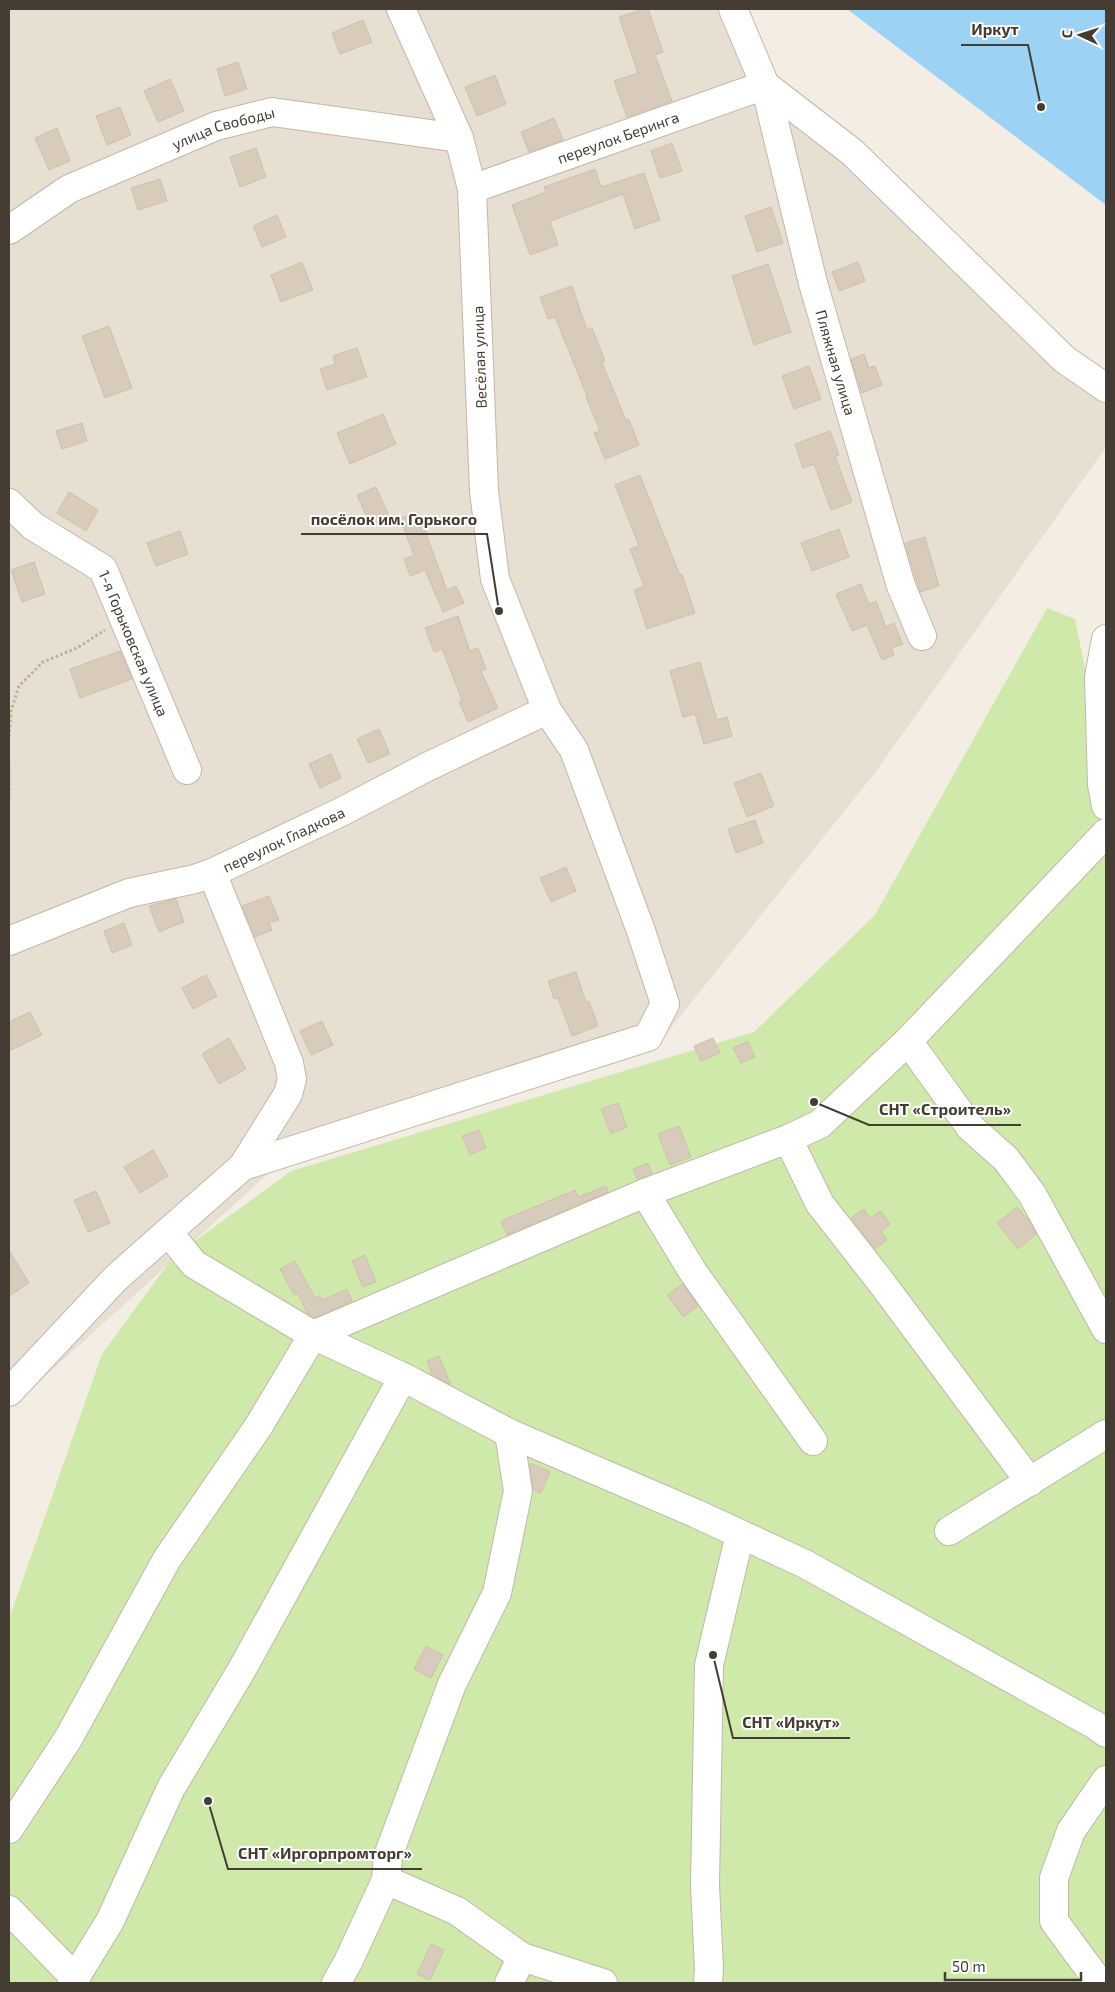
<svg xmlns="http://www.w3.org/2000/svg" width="1115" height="1992" viewBox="0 0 1115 1992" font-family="'Exo 2',sans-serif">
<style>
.residential{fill:#e7dfd1}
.green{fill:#cfe9aa}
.water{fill:#9cd2f3}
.building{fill:#d8cbbb;stroke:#d0c0ab}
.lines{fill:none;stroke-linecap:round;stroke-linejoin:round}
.minor-casing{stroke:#c1b8a9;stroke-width:30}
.path{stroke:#c1b096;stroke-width:3;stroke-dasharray:2.5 2.5;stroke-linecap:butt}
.minor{stroke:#fff;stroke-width:28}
.labels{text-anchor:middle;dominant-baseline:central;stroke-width:4;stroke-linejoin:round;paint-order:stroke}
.street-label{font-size:15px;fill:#453d33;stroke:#fff}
.leader{fill:none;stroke:#453d33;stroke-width:2}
.callout-dot{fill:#453d33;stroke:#fff;stroke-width:2}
.callout-label{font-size:16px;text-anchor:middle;font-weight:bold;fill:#453d33;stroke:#fff;stroke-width:4;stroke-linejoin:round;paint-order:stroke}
</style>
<rect width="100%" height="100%" fill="#f3ede3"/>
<path class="residential" d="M9 9H727L759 89 1106 390V447L874 774 658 1044 281 1162 9 1409Z"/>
<path class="green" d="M1047 608 1075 619 1106 773V1983H9V1619L102 1354 173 1257 291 1171 754 1032 875 915Z"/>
<path class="water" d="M847 9H1106V205Z"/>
<path class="building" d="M644 9H648L663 52 655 55 672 101 627 117 614 81 638 73 619 17Z
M363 20 372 42 340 54 332 33Z
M238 62 247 89 225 96 217 69Z
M495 75 506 104 477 116 465 87Z
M170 79 184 111 158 122 144 91Z
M120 107 131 135 107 145 96 116Z
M554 118 563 140 529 152 521 132Z
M57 128 70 161 49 170 35 138Z
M672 143 682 171 660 178 651 151Z
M256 148 266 177 240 187 230 157Z
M595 169 601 187 644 173 660 220 635 229 623 194 550 221 558 245 530 255 512 205 546 192 544 187Z
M160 179 167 201 138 210 131 188Z
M771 207 783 243 757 252 745 216Z
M277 215 286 237 262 247 253 226Z
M302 262 313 290 281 302 271 275Z
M858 262 865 281 839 291 832 272Z
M768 264 791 332 754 345 732 276Z
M572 286 587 330 592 328 605 361 602 363 626 420 629 419 639 445 605 459 594 433 600 431 586 397 587 396 555 317 548 319 540 297Z
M109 326 132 388 105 398 82 336Z
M357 348 367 377 327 390 320 369 335 364 333 356Z
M864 354 869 368 875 366 882 385 862 393 851 359Z
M809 366 821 399 794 409 782 376Z
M383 414 396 444 350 464 337 433Z
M82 423 87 441 62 449 56 431Z
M830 431 839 455 835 456 852 502 831 510 814 464 803 468 795 444Z
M640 475 680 575 682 574 695 613 647 629 634 590 644 586 630 549 639 546 615 485Z
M376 487 390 518 371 527 357 495Z
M69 492 98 510 86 531 57 513Z
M418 512 447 590 456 586 464 603 443 612 425 570 410 576 404 559 414 555 400 518Z
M839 529 849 557 812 571 801 543Z
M180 531 188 554 156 566 147 543Z
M925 537 939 586 920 592 905 543Z
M34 562 45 594 22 602 11 570Z
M861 584 869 604 876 601 886 627 894 623 903 644 892 648 894 655 882 660 867 625 852 631 836 594Z
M458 616 470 651 478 648 486 669 481 671 498 708 468 722 459 702 462 700 442 649 434 652 425 628Z
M120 651 132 679 80 698 70 669Z
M700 662 717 720 727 717 732 736 704 744 695 714 683 717 670 671Z
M379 729 390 754 368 763 357 739Z
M331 754 341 778 320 788 309 764Z
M761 773 774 806 747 817 734 783Z
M755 820 763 843 736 853 728 829Z
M566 867 576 891 551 902 540 878Z
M269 896 279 920 269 923 272 930 255 937 242 906Z
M176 899 184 922 159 932 149 906Z
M124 923 132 945 112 953 104 931Z
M576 972 586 1002 589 1001 598 1026 572 1036 558 998 554 999 548 981Z
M206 975 217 996 193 1009 182 988Z
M30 1012 42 1035 9 1051V1022Z
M322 1021 333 1045 311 1055 300 1031Z
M229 1038 246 1069 219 1084 202 1054Z
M713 1038 720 1053 701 1061 694 1046Z
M748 1041 755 1057 741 1063 733 1048Z
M618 1103 627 1127 611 1134 601 1109Z
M679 1126 691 1157 670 1165 658 1134Z
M479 1130 486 1148 470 1155 462 1136Z
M153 1150 168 1176 140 1193 124 1167Z
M648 1163 652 1173 637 1179 633 1169Z
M606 1186 608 1192 507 1235 501 1221 575 1190 578 1197Z
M96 1191 110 1223 88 1232 74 1200Z
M1017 1207 1029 1221 1036 1234 1018 1249 997 1223Z
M864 1209 870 1218 881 1211 890 1224 881 1231 887 1240 875 1249 851 1218Z
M9 1250 29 1283 9 1296Z
M365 1255 376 1282 363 1287 352 1261Z
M295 1261 315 1298 320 1296 322 1300 347 1289 352 1301 314 1318 307 1313 298 1293 294 1295 280 1269Z
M683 1284 698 1306 683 1317 667 1295Z
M439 1356 451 1385 432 1375 427 1361Z
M531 1463 550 1472 541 1493 533 1490 530 1466Z
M426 1646 443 1655 431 1678 414 1669Z
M431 1944 444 1950 430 1980 417 1974Z"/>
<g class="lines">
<defs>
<g id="minor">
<path id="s1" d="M733 9 765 85 813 283 901 586 922 636"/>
<path id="s2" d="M472 189 765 85 852 152 1064 359 1106 388"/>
<path id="s3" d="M9 230 69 189 216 126 272 112 459 138"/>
<path id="s4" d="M9 503 33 526 103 569 187 770"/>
<path d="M1106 639 1099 677 1102 785 1106 806"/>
<path id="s5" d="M9 941 129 893 195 879 212 873 341 812 427 767 547 710"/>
<path d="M908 1041 970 1127 1006 1159 1032 1194 1106 1329"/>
<path d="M788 1139 820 1204 881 1282 1030 1482"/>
<path d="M243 1166 648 1037 665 1004 641 931 574 750 547 710 495 579 484 491 472 189 459 138 401 9"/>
<path d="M645 1193 693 1272 813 1441"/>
<path d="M168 1232 243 1166 288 1094 292 1079 289 1063 212 873"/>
<path d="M9 1392 116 1278 168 1232 194 1264 313 1335 403 1377 509 1433 697 1514 805 1564 1095 1725 1106 1733"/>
<path d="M949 1531 1106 1434"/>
<path d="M9 1829 68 1739 167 1559 258 1427 313 1335 645 1193 788 1139 820 1124 908 1041 1106 833"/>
<path d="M386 1880 457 1911 522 1957 603 1983"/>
<path d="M9 1910 75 1978 76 1983"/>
<path d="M72 1983 110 1921 171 1788 241 1671 403 1377"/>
<path d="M336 1983 348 1962 386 1880 388 1856 452 1684 497 1593 518 1491 509 1433"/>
<path d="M509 1983 522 1957"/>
<path d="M708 1983 709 1969 705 1885 709 1665 740 1534"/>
<path d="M1103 1983 1096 1978 1054 1921V1878L1071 1831 1106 1780"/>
</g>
</defs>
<use href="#minor" class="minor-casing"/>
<path class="path" d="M9 737 11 711 19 686 43 662 77 648 105 630
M9 763V804"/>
<use href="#minor" class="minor"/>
</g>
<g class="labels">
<g class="street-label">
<text stroke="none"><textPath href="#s3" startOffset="239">улица Свободы</textPath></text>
<text stroke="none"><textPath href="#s2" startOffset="155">переулок Беринга</textPath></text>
<text transform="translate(479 357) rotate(-92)">Весёлая улица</text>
<text stroke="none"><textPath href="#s1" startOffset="369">Пляжная улица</textPath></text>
<text stroke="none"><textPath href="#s4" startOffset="196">1-я Горьковская улица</textPath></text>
<text stroke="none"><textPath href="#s5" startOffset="294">переулок Гладкова</textPath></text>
</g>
</g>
<path class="leader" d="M1041 107L1028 45H961M499 611L487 534H301M814 1102L869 1125H1021M713 1655L733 1738H850M208 1801L228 1869H422"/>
<g class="callout-dot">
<circle cx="1041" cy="107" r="5"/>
<circle cx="499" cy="611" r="5"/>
<circle cx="814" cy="1102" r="5"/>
<circle cx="713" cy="1655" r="5"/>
<circle cx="208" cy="1801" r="5"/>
</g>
<g class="callout-label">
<text x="995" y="35">Иркут</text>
<text x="394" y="525">посёлок им. Горького</text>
<text x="945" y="1115">СНТ «Строитель»</text>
<text x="791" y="1728">СНТ «Иркут»</text>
<text x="325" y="1859">СНТ «Иргорпромторг»</text>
</g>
<rect width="1115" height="1992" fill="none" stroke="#453d33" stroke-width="20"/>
<g transform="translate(1080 35) rotate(274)" stroke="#ffffff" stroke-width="4" paint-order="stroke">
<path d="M0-4L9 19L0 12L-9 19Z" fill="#453d33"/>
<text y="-8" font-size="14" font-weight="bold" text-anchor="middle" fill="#453d33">С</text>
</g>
<path d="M945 1972v8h136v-8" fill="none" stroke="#453d33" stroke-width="2.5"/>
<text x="952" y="1972" font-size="15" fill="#453d33" stroke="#ffffff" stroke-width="4" paint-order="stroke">50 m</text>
</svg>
